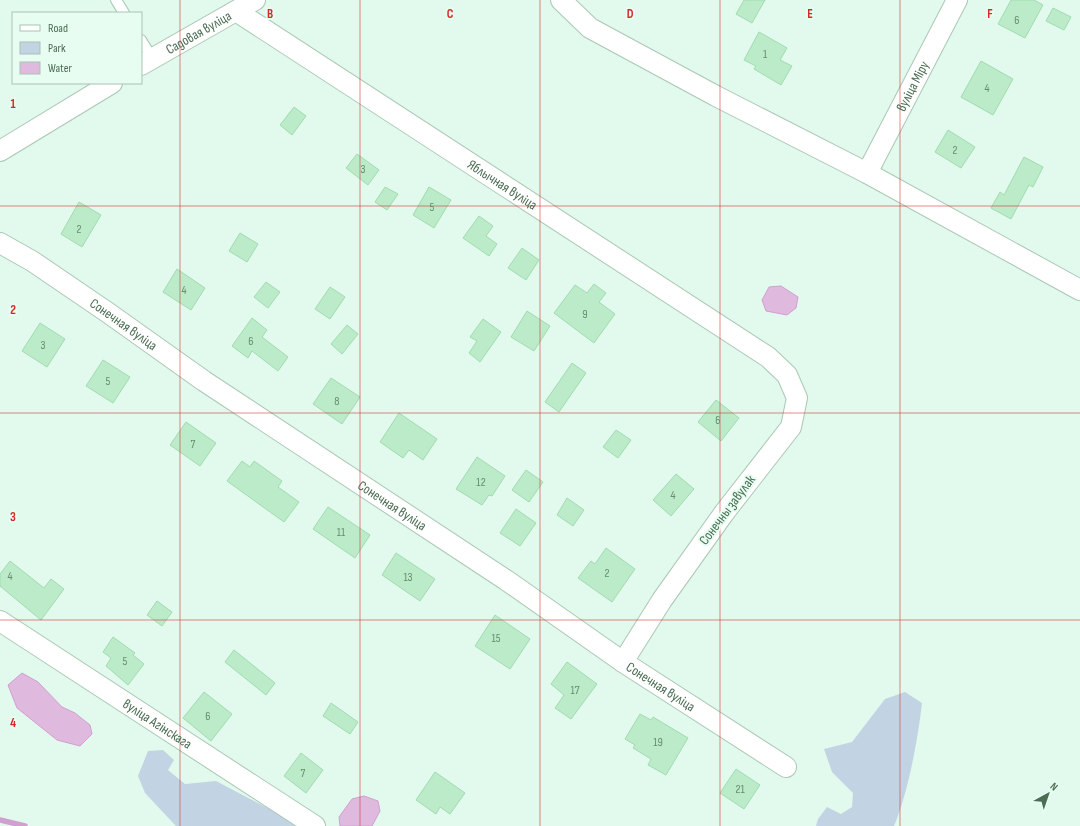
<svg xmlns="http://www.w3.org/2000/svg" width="1080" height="826" viewBox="0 0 1080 826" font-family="'Sofia Sans Condensed',sans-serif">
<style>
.green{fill:#c2d4e4}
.water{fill:#e0b9df;stroke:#d0a0cf}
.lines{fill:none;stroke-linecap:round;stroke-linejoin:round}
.stream{stroke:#d0a0cf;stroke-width:5.5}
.building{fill:#bcebc9;stroke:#9fdcae}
.lane-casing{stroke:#aac8b4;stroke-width:12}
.street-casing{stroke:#aac8b4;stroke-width:22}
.lane{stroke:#fff;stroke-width:10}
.street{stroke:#fff;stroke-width:20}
.grid{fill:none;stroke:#d62828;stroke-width:1;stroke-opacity:0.55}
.labels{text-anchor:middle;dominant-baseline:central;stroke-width:4;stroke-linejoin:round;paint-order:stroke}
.number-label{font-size:12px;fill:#678c70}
.street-label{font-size:14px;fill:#4b6d53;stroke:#e7fdf1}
.grid-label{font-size:13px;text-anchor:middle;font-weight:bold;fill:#d62828;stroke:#e7fdf1;stroke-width:4;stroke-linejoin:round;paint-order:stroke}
</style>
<rect width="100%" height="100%" fill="#e2f9ed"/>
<path class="green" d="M905 692 922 703C918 739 908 793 894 826H816L818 819 827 807 841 814 852 807 853 793 832 772 824 749 852 742 885 699Z
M163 750 174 760 168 770 185 784 216 781 302 826H176L145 793 138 776 148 751Z"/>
<path class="water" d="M781 286 798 297 796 308 787 315 766 311 762 300 769 287Z
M22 673 38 682 62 707 75 713 90 725 92 734 80 746 57 740 17 708 8 685Z
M364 796 378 801 380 811 372 826H340L339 817 352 799Z"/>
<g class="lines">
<path class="stream" d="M0 820 25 826"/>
</g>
<path class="building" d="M744 0H765L752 23 736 14Z
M1011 0H1034L1043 5 1025 38 998 24Z
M1053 8 1071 17 1064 30 1046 21Z
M759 32 787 48 780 60 792 66 781 85 754 69 756 66 744 60Z
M981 61 1013 79 993 115 961 97Z
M294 107 306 116 292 135 280 125Z
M948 130 975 147 961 168 935 152Z
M357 154 379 170 368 185 346 168Z
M1024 157 1043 167 1033 187 1029 185 1011 219 991 208 1000 192 1004 195Z
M385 187 398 194 387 210 375 202Z
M429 187 451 200 434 228 413 215Z
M79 202 101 215 82 247 61 234Z
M479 216 493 226 486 236 497 244 489 256 463 238Z
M240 233 258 244 247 262 229 251Z
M522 248 539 260 526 280 508 268Z
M177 269 205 288 191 310 163 292Z
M266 282 280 292 268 308 254 297Z
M594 284 606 293 599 302 615 314 594 343 554 313 575 285 587 293Z
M330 287 345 297 330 319 315 309Z
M527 311 550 326 534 351 511 337Z
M252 318 267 330 262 337 288 357 278 371 252 351 248 358 232 346Z
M483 319 501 332 480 362 469 353 477 341 470 337Z
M40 323 65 339 47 367 22 351Z
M347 325 358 334 342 354 331 344Z
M103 360 130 377 113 403 86 386Z
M572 363 586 373 559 412 545 402Z
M331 378 360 397 342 424 313 404Z
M716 400 739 418 721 441 698 422Z
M399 413 437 439 423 460 409 450 403 458 380 442Z
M186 422 216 443 200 466 170 445Z
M616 430 631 440 618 458 603 447Z
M477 457 505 476 492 496 489 495 482 505 456 489Z
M242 461 250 467 254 461 282 481 278 487 299 502 284 522 227 481Z
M526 470 543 482 529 502 512 490Z
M676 474 694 489 671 516 653 500Z
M567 498 584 510 573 526 557 515Z
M328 507 370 535 355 558 313 529Z
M516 509 536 523 520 546 500 533Z
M606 548 635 569 612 602 578 578 591 561 595 564Z
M396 553 435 579 420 601 382 575Z
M10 561 44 588 51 579 64 589 41 620 0 586V574Z
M157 601 172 612 162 626 147 615Z
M495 615 530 639 510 669 475 646Z
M113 637 135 653 133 655 144 664 128 685 106 666 111 658 103 652Z
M234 650 275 683 266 695 225 662Z
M567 662 597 684 571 719 555 708 564 695 551 684Z
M204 692 232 714 211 741 183 718Z
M331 703 358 722 350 734 323 716Z
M640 714 651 720 653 717 688 738 666 775 648 765 651 759 633 748 635 745 625 739Z
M301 753 323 770 306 793 284 776Z
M736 769 760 785 744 809 720 793Z
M435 772 465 793 450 814 440 807 436 814 416 800Z"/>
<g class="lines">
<defs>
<path id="lane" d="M116 0 124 13
M141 40 152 58"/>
<g id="street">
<path d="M561 0 590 28 716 96 867 173 1080 290"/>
<path id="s1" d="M236 11 768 357 787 375 797 398 791 427 724 513 662 600 623 662"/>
<path id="s2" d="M141 65 255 0"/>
<path d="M0 151 112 83"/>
<path id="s3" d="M867 173 957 0"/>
<path id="s4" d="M0 243 32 261 107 312 204 381 506 580 623 662 786 767"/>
<path id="s5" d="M0 621 315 826"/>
</g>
</defs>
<use href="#lane" class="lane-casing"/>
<use href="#street" class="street-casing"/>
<use href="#lane" class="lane"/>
<use href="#street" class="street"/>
</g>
<path class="grid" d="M180 0V826M360 0V826M540 0V826M720 0V826M900 0V826M0 206H1080M0 413H1080M0 620H1080"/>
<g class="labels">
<g class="number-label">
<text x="1017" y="20">6</text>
<text x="765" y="54">1</text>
<text x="987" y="88">4</text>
<text x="955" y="150">2</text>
<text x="363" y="169">3</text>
<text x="432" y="207">5</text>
<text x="79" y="229">2</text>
<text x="184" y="290">4</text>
<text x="585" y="314">9</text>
<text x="251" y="341">6</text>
<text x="43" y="345">3</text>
<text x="108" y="381">5</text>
<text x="337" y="401">8</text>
<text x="718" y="420">6</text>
<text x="193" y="444">7</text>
<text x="481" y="482">12</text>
<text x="673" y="495">4</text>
<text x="341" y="532">11</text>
<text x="607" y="573">2</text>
<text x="10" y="576">4</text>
<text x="408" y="577">13</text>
<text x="496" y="638">15</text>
<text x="125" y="661">5</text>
<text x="575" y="690">17</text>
<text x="208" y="716">6</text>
<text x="658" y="742">19</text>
<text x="303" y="773">7</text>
<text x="740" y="789">21</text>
</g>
<g class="street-label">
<text stroke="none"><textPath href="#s2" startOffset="66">Садовая вуліца</textPath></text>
<text stroke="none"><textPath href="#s3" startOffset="98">вуліца Міру</textPath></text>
<text stroke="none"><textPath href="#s1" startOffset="318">Яблычная вуліца</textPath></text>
<text stroke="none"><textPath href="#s4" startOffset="148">Сонечная вуліца</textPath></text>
<text stroke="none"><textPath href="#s4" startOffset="472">Сонечная вуліца</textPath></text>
<text transform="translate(727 510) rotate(-53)">Сонечны завулак</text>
<text stroke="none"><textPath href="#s4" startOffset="796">Сонечная вуліца</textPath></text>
<text stroke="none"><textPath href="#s5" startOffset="188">вуліца Агінскага</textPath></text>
</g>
</g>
<g class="grid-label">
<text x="270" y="18">B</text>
<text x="450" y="18">C</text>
<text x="630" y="18">D</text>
<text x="810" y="18">E</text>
<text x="990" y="18">F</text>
<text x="13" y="108">1</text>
<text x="13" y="314">2</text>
<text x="13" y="521">3</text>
<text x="13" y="727">4</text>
</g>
<rect x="12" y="12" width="130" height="72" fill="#e7fdf1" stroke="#a9c3b2"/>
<rect x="20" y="25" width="20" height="6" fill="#ffffff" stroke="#a9c3b2"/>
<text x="48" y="32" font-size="12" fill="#4b6d53">Road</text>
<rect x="20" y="42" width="20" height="12" fill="#c2d4e4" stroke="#a9c3b2"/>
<text x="48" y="52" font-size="12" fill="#4b6d53">Park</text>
<rect x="20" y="62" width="20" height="12" fill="#e0b9df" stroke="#a9c3b2"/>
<text x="48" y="72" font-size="12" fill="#4b6d53">Water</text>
<g transform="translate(1048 794) rotate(40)" stroke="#e7fdf1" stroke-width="3" paint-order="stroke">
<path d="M0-3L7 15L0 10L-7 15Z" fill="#4b6d53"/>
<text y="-6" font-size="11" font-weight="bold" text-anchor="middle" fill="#4b6d53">N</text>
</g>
</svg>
